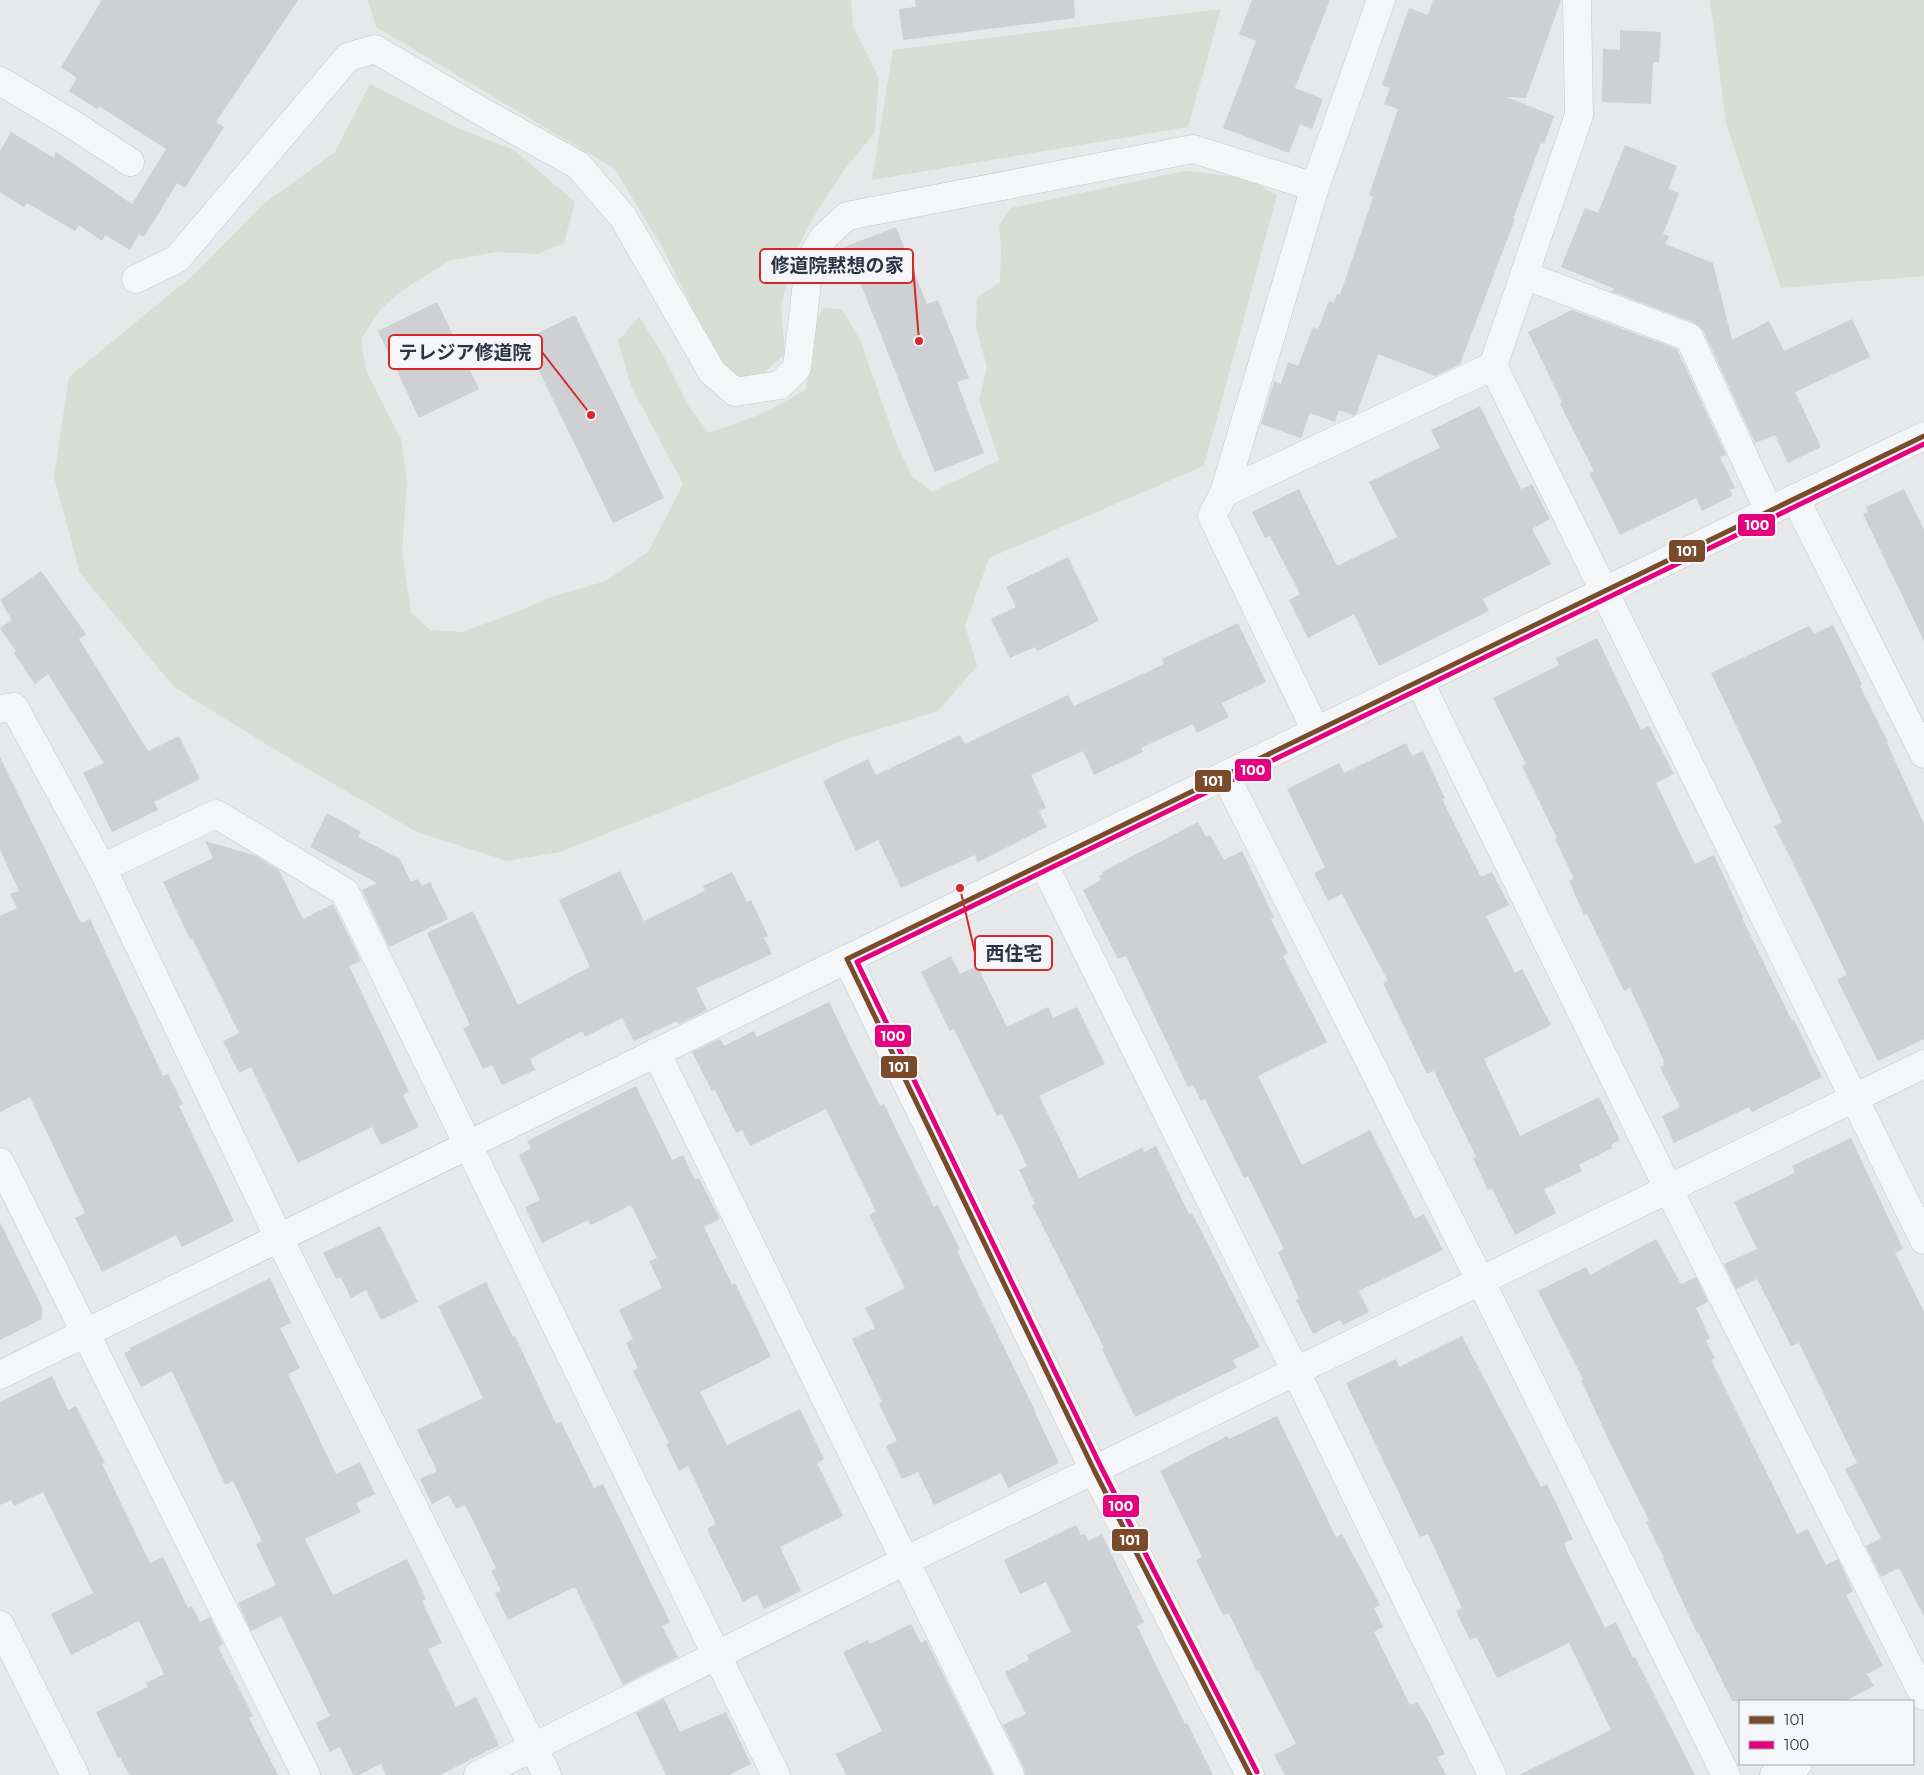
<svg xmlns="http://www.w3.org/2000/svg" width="1924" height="1775" viewBox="0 0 1924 1775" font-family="Montserrat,'Noto Sans JP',sans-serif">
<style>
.green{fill:#d6ded6}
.building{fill:#ced0d3}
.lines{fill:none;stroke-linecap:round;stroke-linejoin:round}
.minor-casing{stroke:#c4c6c8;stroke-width:29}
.minor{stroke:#f5f6f7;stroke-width:28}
.bus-1-casing{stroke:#f4f6f9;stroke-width:9}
.bus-2-casing{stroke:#f4f6f9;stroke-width:9}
.bus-1{stroke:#7a4b2a;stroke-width:5}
.bus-2{stroke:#e5007d;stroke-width:5}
.leader{fill:none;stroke:#d62828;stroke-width:2}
.callout-dot{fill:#d62828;stroke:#f4f6f9;stroke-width:2}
.callout{fill:#f4f6f9;stroke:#d62828;stroke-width:2}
.callout-label{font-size:19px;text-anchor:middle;font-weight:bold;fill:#2b3445}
.line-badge{stroke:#f4f6f9;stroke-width:2}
.badge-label{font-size:14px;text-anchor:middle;font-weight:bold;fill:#fff}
</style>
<rect width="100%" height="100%" fill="#e6e8ea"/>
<path class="green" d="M368 0H851L853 26 879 78 875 132 845 169 816 213 792 258 781 307 785 354 756 380 724 372 663 249 615 169 376 27Z
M1710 0H1924V276L1781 288 1726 123Z
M1221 9 1188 127 872 180 893 50Z
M370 84 459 129 514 150 575 202 564 243 537 254 496 252 448 261 400 292 380 310 361 339 366 371 401 439 407 480 402 552 411 612 430 630 462 632 514 613 551 597 606 581 648 552 683 484 631 386 618 341 639 317 662 353 689 407 709 433 759 415 806 390 810 335 823 308 842 309 860 340 897 445 912 476 932 492 999 460 979 400 987 367 976 327 977 298 1000 282 1001 247 999 225 1011 208 1184 171 1246 178 1277 195 1204 466 989 558 965 626 977 666 938 711 850 738 560 852 507 861 417 832 282 754 174 687 80 573 54 477 69 377 197 272 262 205 335 152Z"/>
<path class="building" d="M102 0H298L216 122 224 127 185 188 177 183 144 237 139 234 130 250 105 235 102 241 79 225 75 231 27 203 24 207 0 192V151L11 132 54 158 56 152 132 204 166 149 99 106 97 109 69 91 77 78 61 67Z
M915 0H1074L1075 18 903 40 899 9 916 7Z
M1252 0H1330L1295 88 1323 99 1312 129 1300 124 1289 153 1223 128 1256 41 1239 34Z
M1433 0H1561L1526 98 1507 97 1554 116 1544 144 1541 143 1513 219H1515L1460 364 1435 376 1378 354 1357 413 1353 415 1339 410 1335 422 1310 413 1301 438 1261 424 1272 388 1274 381 1281 384 1288 362 1298 366 1313 327 1318 329 1329 301 1334 303 1337 294 1340 295 1373 197 1369 195 1398 109 1384 104 1390 88 1382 85 1409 8 1428 15Z
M1620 30 1661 32 1659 62H1653L1651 104 1602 102 1603 49 1620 50Z
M1625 145 1677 166 1668 189 1679 193 1663 234 1669 236 1665 244 1713 263 1732 340 1769 321 1784 351 1852 319 1870 357 1795 392 1821 447 1788 463 1775 435 1755 443 1703 330 1695 323 1611 291 1615 289 1561 267 1585 208 1598 213Z
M896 227 927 304 938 300 969 378 957 382 984 453 935 472 858 277 846 281 834 251Z
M437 302 479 389 419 418 378 331Z
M1572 310 1677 349 1726 455 1720 457 1735 488 1730 490 1732 496 1702 511 1696 498 1620 535 1589 473 1594 471 1560 404 1562 402 1528 332Z
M575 315 664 498 613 523 524 340Z
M1480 406 1521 489 1532 484 1550 519 1532 529 1551 564 1483 599 1489 611 1379 666 1354 614 1308 638 1289 600 1300 594 1270 536 1265 538 1252 512 1299 489 1337 566 1397 537 1369 482 1440 448 1431 430Z
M1904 489 1924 530V641L1863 514 1868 512 1866 507Z
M1068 557 1099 621 1037 651 1035 647 1010 658 991 619 1016 607 1006 587Z
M41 571 86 634 79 639 148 751 179 736 200 779 154 802 158 810 112 832 83 773 104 763 48 674 35 684 15 655 14 652 16 651 0 628 12 620 0 600Z
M1238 623 1266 682 1222 703 1229 717 1197 733 1193 724 1141 748 1143 752 1094 775 1083 751 1031 775 1046 808 1039 811 1047 827 978 862 975 855 901 888 878 840 856 851 823 781 868 759 876 775 960 735 965 744 1068 695 1074 706 1164 664 1162 659Z
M1833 625 1862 684 1860 686 1888 742 1887 743 1924 824V1039L1878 1061 1837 979 1847 975 1790 857 1774 826 1782 822 1711 673 1809 626 1814 634Z
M1597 638 1641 730 1649 726 1674 774 1656 783 1695 864 1714 855 1743 917 1742 918 1792 1021 1794 1020 1822 1077 1752 1112 1749 1107 1674 1143 1662 1116 1680 1107 1660 1067 1664 1065 1663 1062 1664 1061 1630 988 1624 991 1587 914 1584 915 1569 881 1574 879 1555 839 1557 838 1522 766 1526 764 1493 698 1559 665 1556 658Z
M1406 743 1412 756 1423 751 1445 798 1442 799 1481 877 1492 872 1509 905 1486 916 1515 973 1522 969 1551 1025 1484 1059 1520 1136 1599 1097 1620 1140 1611 1145 1613 1148 1579 1165 1582 1171 1544 1189 1556 1213 1515 1235 1492 1189 1488 1190 1473 1158 1476 1157 1434 1071 1427 1074 1383 983 1388 981 1342 894 1328 901 1314 873 1325 867 1287 789 1339 763 1344 773Z
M0 757 81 923 90 919 163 1076 168 1074 183 1104 179 1106 234 1221 182 1247 176 1235 102 1272 75 1218 85 1213 30 1097 0 1112V916L17 908 10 894 19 891 0 850Z
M327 813 361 832 358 837 400 859 411 882 418 879 422 886 430 882 448 919 389 947 362 890 377 883 310 847Z
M1198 822 1206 837 1210 835 1224 860 1242 851 1274 917 1271 919 1288 953 1283 956 1327 1042 1258 1076 1302 1165 1370 1130 1415 1219 1424 1214 1443 1250 1359 1291 1369 1312 1343 1325 1340 1320 1313 1334 1296 1300 1299 1298 1278 1252 1284 1249 1248 1176 1244 1178 1205 1099 1201 1101 1193 1085 1188 1087 1126 956 1118 959 1083 890 1101 880 1099 876 1103 874 1102 872Z
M205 841 254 855 279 870 303 919 333 904 361 961 349 966 409 1092 403 1095 419 1127 381 1145 372 1127 298 1163 251 1067 239 1073 223 1041 239 1033 192 938 190 939 163 882 213 858Z
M620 871 644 921 705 891 703 886 732 872 747 902 751 900 768 936 764 938 772 954 696 988 707 1010 679 1024 677 1021 634 1041 622 1018 585 1037 582 1031 530 1059 535 1070 502 1085 492 1065 483 1069 463 1028 470 1025 427 933 473 911 518 1005 590 967 559 900Z
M951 956 960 974 977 966 1007 1027 1048 1007 1053 1018 1077 1007 1105 1064 1039 1096 1079 1178 1142 1148 1144 1152 1156 1146 1189 1214 1192 1213 1260 1347 1233 1360 1237 1368 1135 1417 1102 1349 1104 1348 1032 1205 1035 1204 1019 1170 1027 1166 1002 1114 997 1116 954 1029 950 1031 921 972Z
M829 1002 880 1106 884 1104 934 1207 938 1205 960 1249 957 1251 1036 1413H1035L1059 1463 1008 1488 1001 1473 934 1505 918 1472 902 1479 886 1446 897 1441 879 1404 882 1402 852 1339 875 1328 865 1308 905 1288 869 1215 876 1211 826 1109 750 1146 742 1130 736 1133 715 1090 712 1091 692 1052 720 1039 724 1046 754 1031 757 1037Z
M636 1086 672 1160 683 1155 695 1180 699 1178 720 1219 704 1227 732 1285 735 1283 771 1357 700 1392 727 1445 800 1409 824 1459 817 1463 843 1516 780 1547 801 1591 764 1609 757 1594 743 1602 707 1529 716 1524 688 1466 679 1471 666 1444 669 1443 633 1371 638 1368 626 1343 633 1339 619 1310 662 1288 649 1261 657 1258 631 1205 591 1225 588 1220 542 1243 525 1207 540 1200 519 1155 531 1149 527 1141Z
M1851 1138 1903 1249 1895 1253 1924 1312V1616L1899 1568 1881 1577 1866 1546 1881 1538 1845 1469 1857 1463 1799 1343 1791 1346 1757 1279 1736 1289 1724 1264 1757 1249 1734 1202 1795 1173 1792 1166Z
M0 1222 42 1307V1319L0 1340Z
M380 1226 418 1302 381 1320 366 1290 351 1298 341 1277 336 1279 323 1253Z
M1656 1239 1681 1284 1696 1277 1708 1302 1696 1308 1710 1338 1706 1341 1715 1358 1711 1360 1797 1534 1808 1529 1826 1565 1838 1559 1853 1591 1846 1595 1883 1666 1867 1674 1874 1686 1845 1701H1732L1698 1632 1697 1633 1663 1559 1664 1558 1646 1522 1649 1520 1612 1447 1581 1380 1583 1379 1538 1291 1586 1267 1590 1275Z
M270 1278 291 1323 280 1328 300 1368 288 1374 336 1474 360 1462 375 1494 356 1503 361 1512 305 1539 333 1595 407 1559 426 1599 422 1601 442 1643 428 1649 456 1707 476 1697 499 1745 440 1775H386L381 1764 359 1775H353L340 1747 330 1752 316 1723 330 1716 281 1616 251 1631 238 1603 276 1585 256 1544 262 1541 233 1481 225 1485 172 1371 141 1387 124 1353 131 1350 130 1348Z
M486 1282 513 1337 515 1336 556 1424 561 1422 594 1488 603 1484 670 1622 662 1626 678 1657 623 1685 575 1587 508 1620 495 1593 501 1591 491 1571 496 1568 465 1505 456 1509 449 1495 432 1504 420 1479 437 1471 417 1430 483 1398 438 1306Z
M1462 1336 1541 1487 1547 1484 1573 1539 1564 1543 1566 1549 1605 1628 1616 1622 1633 1658 1635 1657 1695 1775H1519L1611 1730 1569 1643 1497 1678 1477 1637 1470 1640 1456 1611 1462 1608 1428 1534 1420 1537 1346 1383 1396 1359 1399 1367Z
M52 1376 68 1410 76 1406 105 1463 102 1464 150 1563 163 1557 188 1608 192 1606 200 1622 210 1617 223 1644 218 1647 253 1716 249 1718 278 1775H129L120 1757 118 1758 96 1712 148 1687 146 1683 164 1674 139 1621 71 1655 51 1614 93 1593 43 1492 14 1506 11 1500 0 1505V1402Z
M1277 1416 1336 1537 1342 1534 1380 1605 1374 1608 1383 1627 1374 1632 1410 1705 1417 1702 1428 1720 1445 1754 1437 1757 1446 1775H1285L1274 1755 1296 1744 1259 1671 1257 1672 1229 1613 1223 1615 1196 1560 1202 1557 1160 1471 1227 1436 1229 1439Z
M1076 1525 1081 1535 1085 1534 1088 1541 1102 1534 1144 1622 1137 1626 1185 1724 1187 1723 1213 1775H1025L1024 1768 1003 1725 1026 1714 1005 1672 1029 1660 1027 1655 1071 1632 1046 1582 1020 1594 1004 1560Z
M911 1624 921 1643 926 1640 993 1775H846L836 1754 882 1731 843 1652 868 1640 870 1644Z
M664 1699 680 1732 726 1712 751 1764 729 1775H666L636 1713Z"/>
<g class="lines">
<defs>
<path id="minor" d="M1577 0 1579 115 1493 366 1924 1240
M0 81 69 122 130 162
M1524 275 1689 337 1769 511
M136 279 177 259 348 57 375 49 486 114 578 165 623 217 712 372 735 392 780 385 797 368 806 292 808 263 824 237 847 216 1193 149 1315 187
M1224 493 1493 366
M1795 498 1924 754
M1419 681 1669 1190 1924 1696
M0 709 14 707 102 868 279 1238 547 1775
M1316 731 1212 516 1224 493 1315 187 1381 0
M1225 775 1481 1282 1726 1775
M1043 863 1296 1372 1492 1775
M102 868 216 814 345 892 716 1654 776 1775
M847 959 1094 1470 1250 1775
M656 1052 1010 1775
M0 1162 306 1775
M0 1375 847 959 1924 436
M0 1625 75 1775
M478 1775 905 1561 1094 1470 1924 1064
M1774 1775 1798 1764"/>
</defs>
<use href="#minor" class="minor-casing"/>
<use href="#minor" class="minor"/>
<defs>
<path id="bus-1" d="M1250 1775 1094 1470 847 959 1924 436"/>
<path id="bus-2" d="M1257 1772 1101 1467 857 962 1924 444"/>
</defs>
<use href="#bus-1" class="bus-1-casing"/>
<use href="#bus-2" class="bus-2-casing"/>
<use href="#bus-1" class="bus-1"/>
<use href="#bus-2" class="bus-2"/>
</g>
<path class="leader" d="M919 341L913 266M591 415L542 352M960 888L975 953"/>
<g class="callout-dot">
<circle cx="919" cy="341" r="5"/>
<circle cx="591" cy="415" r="5"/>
<circle cx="960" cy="888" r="5"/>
</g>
<g class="callout">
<rect x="760" y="249" width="153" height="34" rx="5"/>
<rect x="389" y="335" width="153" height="34" rx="5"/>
<rect x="975" y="936" width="77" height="34" rx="5"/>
</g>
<g class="callout-label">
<text x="837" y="272">修道院黙想の家</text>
<text x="465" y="359">テレジア修道院</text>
<text x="1014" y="960">西住宅</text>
</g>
<g class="line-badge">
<rect x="1737" y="513" width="39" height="24" rx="5" fill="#e5007d"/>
<rect x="1668" y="539" width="38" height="24" rx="5" fill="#7a4b2a"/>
<rect x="1234" y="758" width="38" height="24" rx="5" fill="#e5007d"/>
<rect x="1194" y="769" width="38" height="24" rx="5" fill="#7a4b2a"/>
<rect x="874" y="1024" width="38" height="24" rx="5" fill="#e5007d"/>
<rect x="880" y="1055" width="38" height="24" rx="5" fill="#7a4b2a"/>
<rect x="1102" y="1494" width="38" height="24" rx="5" fill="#e5007d"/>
<rect x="1111" y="1528" width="38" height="24" rx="5" fill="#7a4b2a"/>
</g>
<g class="badge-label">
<text x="1757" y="530">100</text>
<text x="1687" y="556">101</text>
<text x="1253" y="775">100</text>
<text x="1213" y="786">101</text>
<text x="893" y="1041">100</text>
<text x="899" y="1072">101</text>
<text x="1121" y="1511">100</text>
<text x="1130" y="1545">101</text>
</g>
<rect x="1739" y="1700" width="175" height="65" fill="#f4f6f9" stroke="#a4a8b1"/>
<rect x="1749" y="1716" width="25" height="8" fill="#7a4b2a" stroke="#a4a8b1"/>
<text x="1784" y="1725" font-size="15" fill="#2b3445">101</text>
<rect x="1749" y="1741" width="25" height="8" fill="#e5007d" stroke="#a4a8b1"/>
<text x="1784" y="1750" font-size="15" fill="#2b3445">100</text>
</svg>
